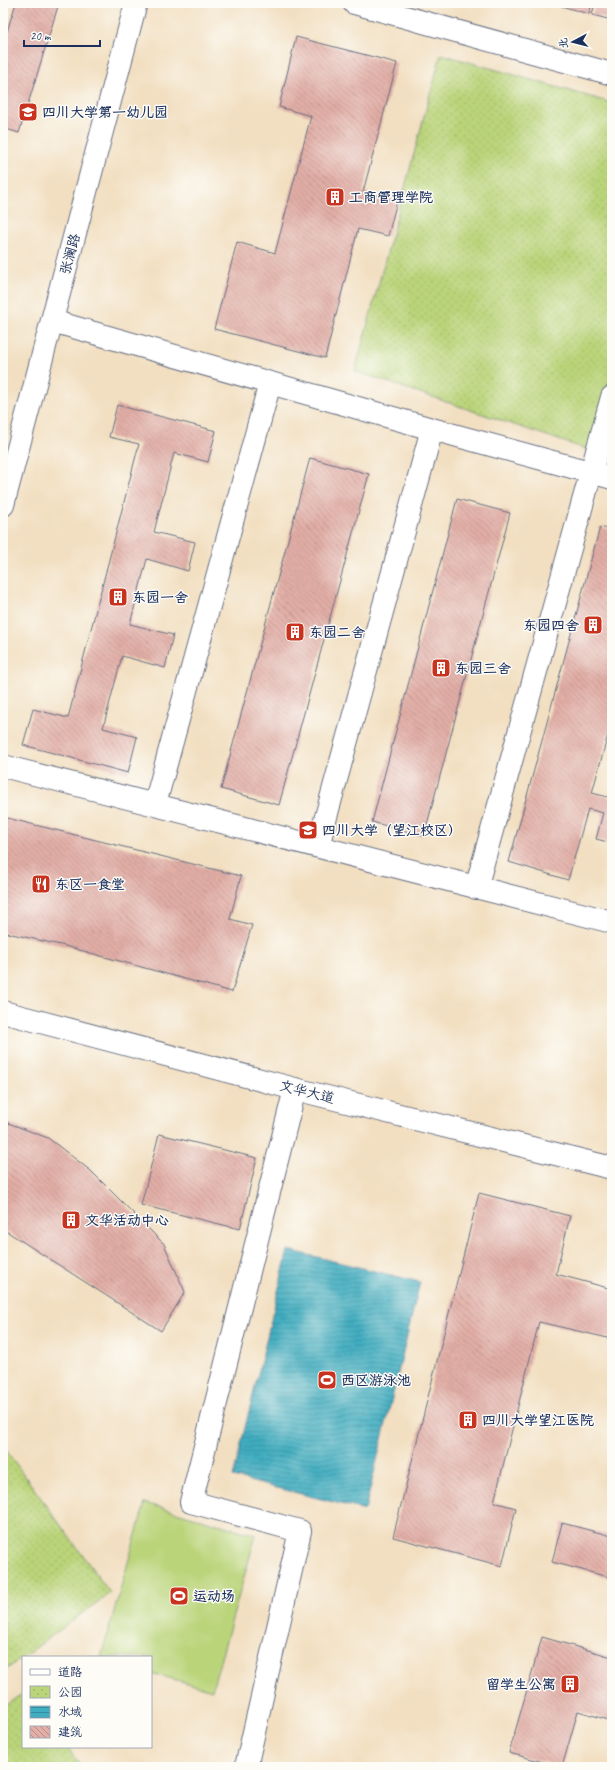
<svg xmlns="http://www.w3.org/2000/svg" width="615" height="1770" viewBox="0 0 615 1770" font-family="Caveat,'LXGW WenKai TC',sans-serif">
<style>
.grass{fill:#bad479;stroke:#6a826c}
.park{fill:url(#park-dots);stroke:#6a826c}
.water{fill:url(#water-rules);stroke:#2e6e8f}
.building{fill:url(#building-back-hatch)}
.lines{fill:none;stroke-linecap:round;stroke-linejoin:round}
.minor-casing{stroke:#666d81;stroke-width:24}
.minor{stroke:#fff;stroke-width:22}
.labels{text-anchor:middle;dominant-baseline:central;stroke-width:3;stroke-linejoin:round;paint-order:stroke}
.poi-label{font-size:14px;font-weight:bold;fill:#1b2f5e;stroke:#fdfcf7;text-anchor:start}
.street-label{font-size:14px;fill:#1b2f5e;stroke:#fdfcf7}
</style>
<defs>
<pattern id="park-dots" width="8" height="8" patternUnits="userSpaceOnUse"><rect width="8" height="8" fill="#bad479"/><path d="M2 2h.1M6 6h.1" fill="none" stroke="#9fb66b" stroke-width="1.8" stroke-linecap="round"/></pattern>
<pattern id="water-rules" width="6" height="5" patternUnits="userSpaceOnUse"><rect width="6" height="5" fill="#41adc0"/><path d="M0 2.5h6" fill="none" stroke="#368d9f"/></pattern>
<pattern id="building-back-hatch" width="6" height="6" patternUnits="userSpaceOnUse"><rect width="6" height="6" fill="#e2aea6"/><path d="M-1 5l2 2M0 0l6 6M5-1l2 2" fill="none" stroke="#b68e8a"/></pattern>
</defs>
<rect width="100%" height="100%" fill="#fdfcf7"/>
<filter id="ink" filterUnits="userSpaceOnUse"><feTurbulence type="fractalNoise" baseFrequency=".025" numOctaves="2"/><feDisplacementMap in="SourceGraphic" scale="8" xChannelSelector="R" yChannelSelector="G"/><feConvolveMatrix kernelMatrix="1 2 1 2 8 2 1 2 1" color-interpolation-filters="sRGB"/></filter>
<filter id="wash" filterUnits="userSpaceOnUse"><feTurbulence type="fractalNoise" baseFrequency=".012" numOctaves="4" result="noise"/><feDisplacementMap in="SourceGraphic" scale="16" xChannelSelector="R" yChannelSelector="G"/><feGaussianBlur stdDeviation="0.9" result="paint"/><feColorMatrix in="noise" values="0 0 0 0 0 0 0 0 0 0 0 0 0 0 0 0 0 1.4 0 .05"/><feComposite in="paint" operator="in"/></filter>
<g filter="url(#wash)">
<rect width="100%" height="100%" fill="#f2dfc1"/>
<path class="grass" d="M145 1503 256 1535 212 1690 151 1673V1657H101Z"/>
<path class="park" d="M441 54 612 103V458L355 371Z
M3 1446 110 1593 3 1672Z
M23 1693V1747H67L81 1767H3V1707Z"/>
<path class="water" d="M288 1250 420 1282 365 1510 233 1477Z"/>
<g id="blocks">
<path class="building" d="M16 3H59L19 133 3 128V44Z
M551 3H592L589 14Z
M595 3H612V20L592 15Z
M296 37 397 63 363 192 397 201 388 236 358 229 325 358 214 329 237 242 275 253 311 116 279 107Z
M117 405 216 431 208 462 174 453 154 532 195 542 188 571 147 559 130 624 173 635 165 668 122 656 103 728 137 737 128 773 23 745 33 709 68 718 139 444 109 437Z
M310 458 369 474 279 805 221 789Z
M457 499 510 513 424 836 372 822Z
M600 527 612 530V720L592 793 612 798V843L596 839 603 813 588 809 568 880 509 862Z
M3 817 241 876 230 919 252 925 232 992 65 946 3 932Z
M3 1121 48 1138 91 1171 164 1244 185 1292 161 1331 3 1229Z
M159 1134 257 1158 240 1229 141 1205Z
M479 1193 570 1216 556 1274 612 1289V1339L539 1322 494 1502 516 1508 502 1566 393 1537Z
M562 1523 612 1536V1578L552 1562Z
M542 1637 612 1657V1721L578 1711 562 1767 509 1753Z"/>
</g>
</g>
<g filter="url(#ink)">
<use href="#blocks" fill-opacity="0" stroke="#666d81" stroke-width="1"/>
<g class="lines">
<defs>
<path id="minor" d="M354 3 612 74
M52 321 432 429 612 478
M3 505 136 3
M3 766 612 922
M155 804 270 383
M318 846 432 429
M476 888 612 397
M3 1012 295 1089 612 1168
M246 1767 300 1531 191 1502 295 1089"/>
</defs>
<use href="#minor" class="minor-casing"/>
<use href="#minor" class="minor"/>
</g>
</g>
<defs>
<symbol id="school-square" viewBox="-11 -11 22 22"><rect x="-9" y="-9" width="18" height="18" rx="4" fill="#c8321e" stroke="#fdfcf7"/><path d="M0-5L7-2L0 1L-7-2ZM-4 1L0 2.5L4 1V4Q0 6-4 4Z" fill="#fff"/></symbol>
<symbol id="building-square" viewBox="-11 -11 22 22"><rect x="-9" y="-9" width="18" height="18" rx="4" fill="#c8321e" stroke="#fdfcf7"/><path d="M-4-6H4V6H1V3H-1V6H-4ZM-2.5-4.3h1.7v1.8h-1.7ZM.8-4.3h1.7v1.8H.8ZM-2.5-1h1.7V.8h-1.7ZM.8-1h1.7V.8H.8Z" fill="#fff"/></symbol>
<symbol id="university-square" viewBox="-11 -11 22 22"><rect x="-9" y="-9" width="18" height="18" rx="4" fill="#c8321e" stroke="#fdfcf7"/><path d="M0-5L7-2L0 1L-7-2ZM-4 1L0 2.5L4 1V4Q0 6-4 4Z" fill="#fff"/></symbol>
<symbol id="restaurant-square" viewBox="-11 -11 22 22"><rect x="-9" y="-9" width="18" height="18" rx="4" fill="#c8321e" stroke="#fdfcf7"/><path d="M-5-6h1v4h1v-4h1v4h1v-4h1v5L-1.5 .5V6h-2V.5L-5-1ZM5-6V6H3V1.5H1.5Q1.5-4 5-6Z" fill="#fff"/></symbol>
<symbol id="stadium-square" viewBox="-11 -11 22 22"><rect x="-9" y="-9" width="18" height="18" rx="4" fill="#c8321e" stroke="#fdfcf7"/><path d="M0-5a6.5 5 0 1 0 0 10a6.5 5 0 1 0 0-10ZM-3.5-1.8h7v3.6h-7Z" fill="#fff"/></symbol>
</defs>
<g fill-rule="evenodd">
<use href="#school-square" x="17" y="101" width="22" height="22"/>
<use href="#building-square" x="324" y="186" width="22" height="22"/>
<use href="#building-square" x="107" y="586" width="22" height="22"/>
<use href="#building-square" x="582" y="614" width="22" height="22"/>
<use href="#building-square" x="284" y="621" width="22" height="22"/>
<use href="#building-square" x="430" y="657" width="22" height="22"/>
<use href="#university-square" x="297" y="819" width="22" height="22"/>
<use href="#restaurant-square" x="30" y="873" width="22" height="22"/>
<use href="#building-square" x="60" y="1209" width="22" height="22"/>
<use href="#stadium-square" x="316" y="1369" width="22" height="22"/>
<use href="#building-square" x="457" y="1409" width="22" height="22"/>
<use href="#stadium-square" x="168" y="1585" width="22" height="22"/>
<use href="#building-square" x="559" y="1673" width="22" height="22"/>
</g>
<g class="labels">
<g class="poi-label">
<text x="42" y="112">四川大学第一幼儿园</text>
<text x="349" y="197">工商管理学院</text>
<text x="132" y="597">东园一舍</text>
<text x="579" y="625" text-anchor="end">东园四舍</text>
<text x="309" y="632">东园二舍</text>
<text x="455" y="668">东园三舍</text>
<text x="322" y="830">四川大学（望江校区）</text>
<text x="55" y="884">东区一食堂</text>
<text x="85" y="1220">文华活动中心</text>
<text x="341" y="1380">西区游泳池</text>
<text x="482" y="1420">四川大学望江医院</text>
<text x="193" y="1596">运动场</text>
<text x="556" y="1684" text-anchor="end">留学生公寓</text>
</g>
<g class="street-label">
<text transform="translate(70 254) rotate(-75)">张澜路</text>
<text transform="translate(307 1092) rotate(14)">文华大道</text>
</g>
</g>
<rect width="615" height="1770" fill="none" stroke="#fdfcf7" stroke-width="16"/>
<rect x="22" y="1656" width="130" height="92" fill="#fdfcf7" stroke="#a3aaba"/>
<rect x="30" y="1669" width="20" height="6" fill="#ffffff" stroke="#a3aaba"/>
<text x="58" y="1676" font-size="12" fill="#1b2f5e">道路</text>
<rect x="30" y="1686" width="20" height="12" fill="url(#park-dots)" stroke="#a3aaba"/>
<text x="58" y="1696" font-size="12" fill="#1b2f5e">公园</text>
<rect x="30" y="1706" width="20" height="12" fill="url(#water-rules)" stroke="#a3aaba"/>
<text x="58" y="1716" font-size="12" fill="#1b2f5e">水域</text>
<rect x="30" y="1726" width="20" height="12" fill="url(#building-back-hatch)" stroke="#a3aaba"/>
<text x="58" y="1736" font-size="12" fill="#1b2f5e">建筑</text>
<g transform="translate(573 42) rotate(263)" stroke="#fdfcf7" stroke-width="3" paint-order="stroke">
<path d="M0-3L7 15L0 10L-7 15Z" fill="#1b2f5e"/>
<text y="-6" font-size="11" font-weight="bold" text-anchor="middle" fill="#1b2f5e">北</text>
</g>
<path d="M24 40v6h76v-6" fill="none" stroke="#1b2f5e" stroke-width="2"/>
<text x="30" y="40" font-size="12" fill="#1b2f5e" stroke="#fdfcf7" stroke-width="3" paint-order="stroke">20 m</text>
</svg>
